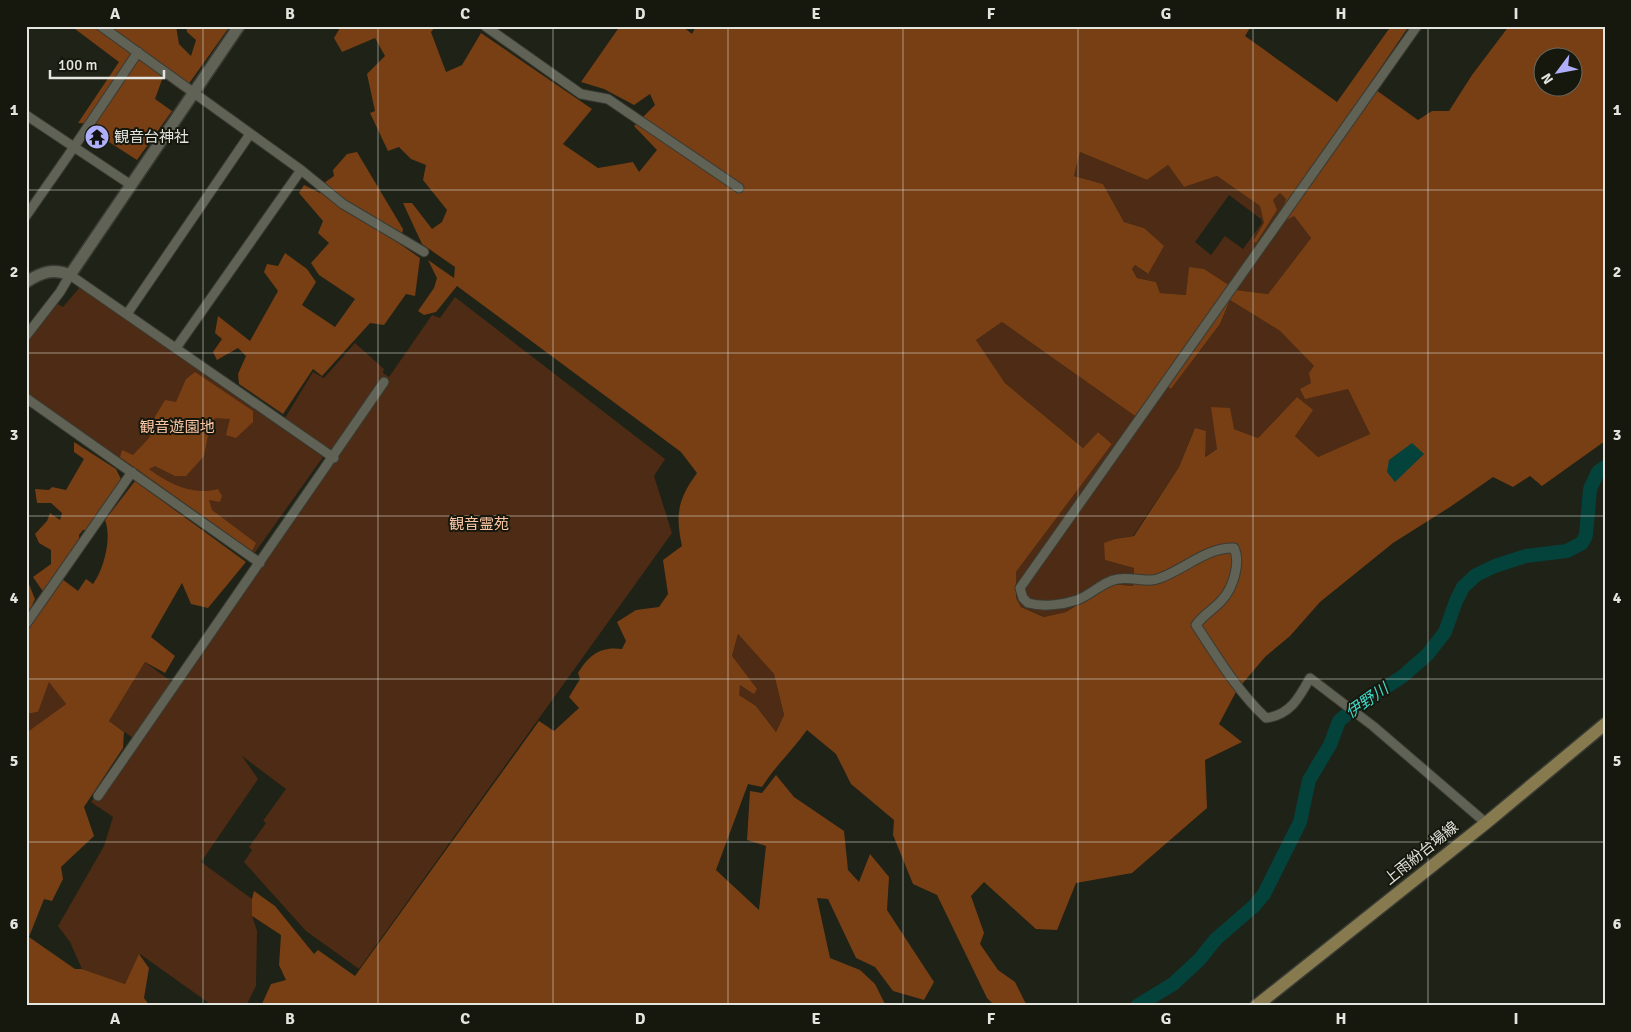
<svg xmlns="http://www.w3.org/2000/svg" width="1631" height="1032" viewBox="0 0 1631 1032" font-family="Signika,'Noto Sans JP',sans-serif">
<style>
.green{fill:#4e2b14;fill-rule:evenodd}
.forest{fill:#783e14;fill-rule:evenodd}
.water{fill:#04423c}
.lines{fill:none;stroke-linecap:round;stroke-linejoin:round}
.river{stroke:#04423c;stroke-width:14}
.minor-casing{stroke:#393b33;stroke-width:11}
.tertiary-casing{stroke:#393b33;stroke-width:14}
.secondary-casing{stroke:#393b33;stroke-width:15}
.minor{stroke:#5f6255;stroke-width:9}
.tertiary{stroke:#5f6255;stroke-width:11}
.secondary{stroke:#877a4f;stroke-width:12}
.grid{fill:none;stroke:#e3e5de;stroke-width:1;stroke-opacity:0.55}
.labels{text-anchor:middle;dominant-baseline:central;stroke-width:4;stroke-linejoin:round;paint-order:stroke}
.poi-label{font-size:15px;fill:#e3e5de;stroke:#16180e;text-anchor:start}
.park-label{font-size:15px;fill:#fdc6a5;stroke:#16180e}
.street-label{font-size:15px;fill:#e3e5de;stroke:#16180e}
.water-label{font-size:16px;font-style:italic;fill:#3ed8c8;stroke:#16180e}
.neatline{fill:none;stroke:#e3e5de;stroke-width:2}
.grid-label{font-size:16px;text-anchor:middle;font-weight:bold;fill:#e3e5de}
</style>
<rect width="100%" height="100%" fill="#1f2216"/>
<path class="green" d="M1080 152 1147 180 1168 165 1184 187 1217 176 1260 206 1264 223 1253 241 1256 242 1273 200 1280 193 1286 199 1294 216 1311 238 1268 294 1236 290 1189 267 1187 295 1160 293 1156 282 1137 278 1132 269 1135 265 1147 274 1144 228 1124 222 1103 184 1074 176ZM1229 195 1261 219 1262 223 1243 249 1225 236 1211 255 1195 242Z
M80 287 323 457 254 554 26 394V341L56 303 63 307Z
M455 297 665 459 654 476 672 533 359 969 306 931 244 862 252 850 249 847 266 823 263 821 286 789 242 756 258 779 201 862 252 899V916L257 931 256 986 246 1006H213L140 954 125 984 82 969 70 942 58 926 104 846 113 817 91 802 133 738 109 721 145 662 172 682 332 451 285 418 313 372 324 378 355 343 384 369 383 373 389 377 432 315 440 318Z
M1230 300 1280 331 1314 366 1348 389 1370 434 1318 457 1295 436 1297 397 1258 438 1234 429 1217 449 1204 457 1195 428 1179 467 1133 536 1115 539 1106 560 1134 568 1133 586 1110 584 1066 612 1045 617 1021 607 1015 598 1016 572 1112 444 1098 432 1083 448 1005 383 976 340 1002 322 1135 416 1160 382 1171 389 1220 324Z
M738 634 774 674 784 715 776 732 756 706 738 695 740 685 732 656Z
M49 681 66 704 26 733V714L38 712Z"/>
<path class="forest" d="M71 26H176L179 44 191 56 196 40 187 32 186 26H230L183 92 163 77 155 99 172 111 137 160 109 142 110 137 97 124 78 123 119 62Z
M341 26H436L431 32 446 72 462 65 481 33 592 109 563 144 598 168 633 162 639 172 657 150 634 126 655 105 650 94 634 105 604 89 581 82 620 26H682L692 34 696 26H1251L1245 36 1337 102 1391 26H1409L1369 85 1418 120 1432 111H1449L1472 75 1509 26H1605V441L1542 486 1530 476 1513 487 1493 477 1450 507 1393 543 1320 602 1290 636 1265 657 1237 690 1219 724 1242 742 1205 760 1207 808 1132 873 1076 883 1057 930 1036 929 984 882 971 896 984 933 980 944 998 970 1015 982 1027 1006H995L987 998 937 895 913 884 893 835 894 820 851 784 836 754 807 730C793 750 775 766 762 787L748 784 716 870 759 910 766 846 747 840 750 791 762 793 776 775 794 797 844 831 848 870 859 882 870 854 889 877 887 910 934 982 924 1000 893 991 875 967 856 958 828 899 817 898 830 958 860 970 875 984 886 1006H261L271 984 286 980 279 965 281 935 252 916V899L254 891 275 906 314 954 318 950 355 976 539 721 554 731 579 708 569 697 580 679 578 673C589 655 600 646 622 649L626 641 617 622 636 610 659 607 668 594 663 560 682 546C675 514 678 499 697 473L681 452 457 286 436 312 424 315 418 311 434 288 437 278 428 260 454 278 455 267 422 244 403 203H412L432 229 442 222 447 210 423 180 426 165 411 159 399 147 388 151 370 113 375 111 367 74 385 56 375 38 342 52 334 38ZM1544 58H1574V88H1544ZM1080 152 1147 180 1168 165 1184 187 1217 176 1260 206 1264 223 1253 241 1256 243 1277 210 1273 200 1280 193 1286 199 1281 216 1286 220 1294 216 1311 238 1268 294 1236 290 1204 269 1189 267 1186 295 1160 293 1156 282 1137 278 1132 269 1135 265 1148 274 1164 246 1144 228 1124 222 1103 184 1074 176ZM1230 300 1280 331 1314 366 1309 373 1311 383 1300 389 1305 399 1348 389 1370 434 1318 457 1295 436 1313 410 1297 397 1258 438 1234 429 1230 408 1211 407 1217 449 1205 457 1206 431 1195 428 1179 467 1134 536 1115 539 1104 543 1105 560 1134 568 1133 586 1111 584 1066 612 1044 617 1021 607 1016 598V572L1112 444 1098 432 1083 448 1005 383 976 340 1002 322 1135 416 1160 382 1171 389 1220 324ZM738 634 774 674 784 715 776 732 756 706 739 695 740 685 754 694 757 689 732 656Z
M357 152 403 229 402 235 380 230 420 258 415 296 406 294 384 325 370 323 322 376 313 369 283 414 239 384 238 374 246 356 238 348 217 360 213 352 222 339 215 333 218 316 250 341 278 291 264 272 267 264 278 266 285 253 307 269 316 282 302 305 335 327 355 299 319 275 311 263 329 243 318 233 323 221 299 193 304 185 320 193 324 183 334 176 333 170 347 154Z
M195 372 253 411V422L236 438 226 435 230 419 215 418 208 435 204 456 186 476H175L155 466 149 469C169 484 193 496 218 489L222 496 220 502 209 500 212 510 256 543 252 551 120 457 122 450 133 455 150 437V425L165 400 176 402 186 379Z
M74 442 116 469 121 479 87 530H83L79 535V539L44 593 33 577 51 564V550L39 543 35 534 47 521 50 513 60 520 62 513 51 503H37L35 489 49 490 52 487 66 490 84 459 74 452Z
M135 481 246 562 208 608 191 604 182 583 151 637 175 656 165 673 145 662 109 721 124 732 123 748 84 807 94 836 61 867 63 879 52 901 44 899 29 937 75 969H82L125 984 139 954 149 968 144 998 150 1006H26V733L66 704 49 682 38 712 26 714V577L35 599 28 615 62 579 78 591 86 579 93 584C104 569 112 538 105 520Z"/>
<path class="water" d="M1412 443 1424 454 1395 482 1387 472 1389 460Z"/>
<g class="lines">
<path class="river" d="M1137 1006 1173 984 1199 960 1216 939 1254 906 1264 894 1300 822 1309 780 1330 745 1339 721 1353 709 1403 676 1428 654 1445 632 1456 601 1463 587 1476 575 1495 566 1526 556 1567 551 1582 543 1586 535 1590 489 1598 472 1605 467"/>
<defs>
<path id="minor" d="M101 26 301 170 343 204 424 252
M485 26 581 94 608 99 739 188
M1417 26 1020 588 1023 598 1028 603C1043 607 1062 605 1077 600 1091 595 1103 581 1118 579 1132 576 1147 584 1160 578 1185 569 1207 547 1234 548 1241 563 1233 588 1222 600 1214 609 1203 615 1196 625 1217 657 1238 692 1266 718 1290 715 1299 698 1310 678L1373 726 1486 823
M26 115 74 147 138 52
M26 216 74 147 131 185
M127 314 250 134
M26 336 60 292 70 275 334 458
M176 348 301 170
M26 398 260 563
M26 624 132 472
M98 796 384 382"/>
<path id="tertiary" d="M26 282C42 272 53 268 70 275L239 26"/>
<path id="secondary" d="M1256 1006 1486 823 1605 724"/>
</defs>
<use href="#minor" class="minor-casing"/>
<use href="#tertiary" class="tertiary-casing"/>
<use href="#secondary" class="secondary-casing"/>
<use href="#minor" class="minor"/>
<use href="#tertiary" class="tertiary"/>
<use href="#secondary" class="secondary"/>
</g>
<path class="grid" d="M203 26V1006M378 26V1006M553 26V1006M728 26V1006M903 26V1006M1078 26V1006M1253 26V1006M1428 26V1006M26 190H1605M26 353H1605M26 516H1605M26 679H1605M26 842H1605"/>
<defs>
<symbol id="temple-disc" viewBox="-11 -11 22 22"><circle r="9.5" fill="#aeaefa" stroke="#16180e"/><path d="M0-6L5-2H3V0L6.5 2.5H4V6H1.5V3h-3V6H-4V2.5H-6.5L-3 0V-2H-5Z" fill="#111"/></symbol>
</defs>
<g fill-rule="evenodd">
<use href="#temple-disc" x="83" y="123" width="28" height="28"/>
</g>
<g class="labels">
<g class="poi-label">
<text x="114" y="137">観音台神社</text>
</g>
<g class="park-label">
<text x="177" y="427">観音遊園地</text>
<text x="479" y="524">観音霊苑</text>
</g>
<g class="street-label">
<text transform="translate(1421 853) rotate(-39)">上雨紛台場線</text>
</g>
<g class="water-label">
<text transform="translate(1367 701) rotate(-35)">伊野川</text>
</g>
</g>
<rect width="1631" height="1032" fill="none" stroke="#16180e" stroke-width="55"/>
<g transform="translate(1558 72) rotate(238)"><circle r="24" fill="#16180e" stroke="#686a61"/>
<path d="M0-4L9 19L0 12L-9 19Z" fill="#aeaefa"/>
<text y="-8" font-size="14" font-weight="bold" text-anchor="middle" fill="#e3e5de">N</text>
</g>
<path d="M50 70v8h114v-8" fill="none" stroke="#e3e5de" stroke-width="2.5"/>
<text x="58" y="70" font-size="15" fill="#e3e5de" stroke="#16180e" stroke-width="4" paint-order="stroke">100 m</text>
<rect x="28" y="28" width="1576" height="976" class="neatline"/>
<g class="grid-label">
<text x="115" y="19">A</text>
<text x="290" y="19">B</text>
<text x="465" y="19">C</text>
<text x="640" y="19">D</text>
<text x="816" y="19">E</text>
<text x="991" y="19">F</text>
<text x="1166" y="19">G</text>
<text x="1341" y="19">H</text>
<text x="1516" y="19">I</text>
<text x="14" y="115">1</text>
<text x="1617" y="115">1</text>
<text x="14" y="277">2</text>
<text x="1617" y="277">2</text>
<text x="14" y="440">3</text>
<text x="1617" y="440">3</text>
<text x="14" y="603">4</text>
<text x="1617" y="603">4</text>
<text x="14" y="766">5</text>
<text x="1617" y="766">5</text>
<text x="14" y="929">6</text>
<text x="1617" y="929">6</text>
<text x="115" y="1024">A</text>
<text x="290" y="1024">B</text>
<text x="465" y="1024">C</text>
<text x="640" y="1024">D</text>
<text x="816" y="1024">E</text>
<text x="991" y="1024">F</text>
<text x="1166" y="1024">G</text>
<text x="1341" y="1024">H</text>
<text x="1516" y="1024">I</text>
</g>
</svg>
